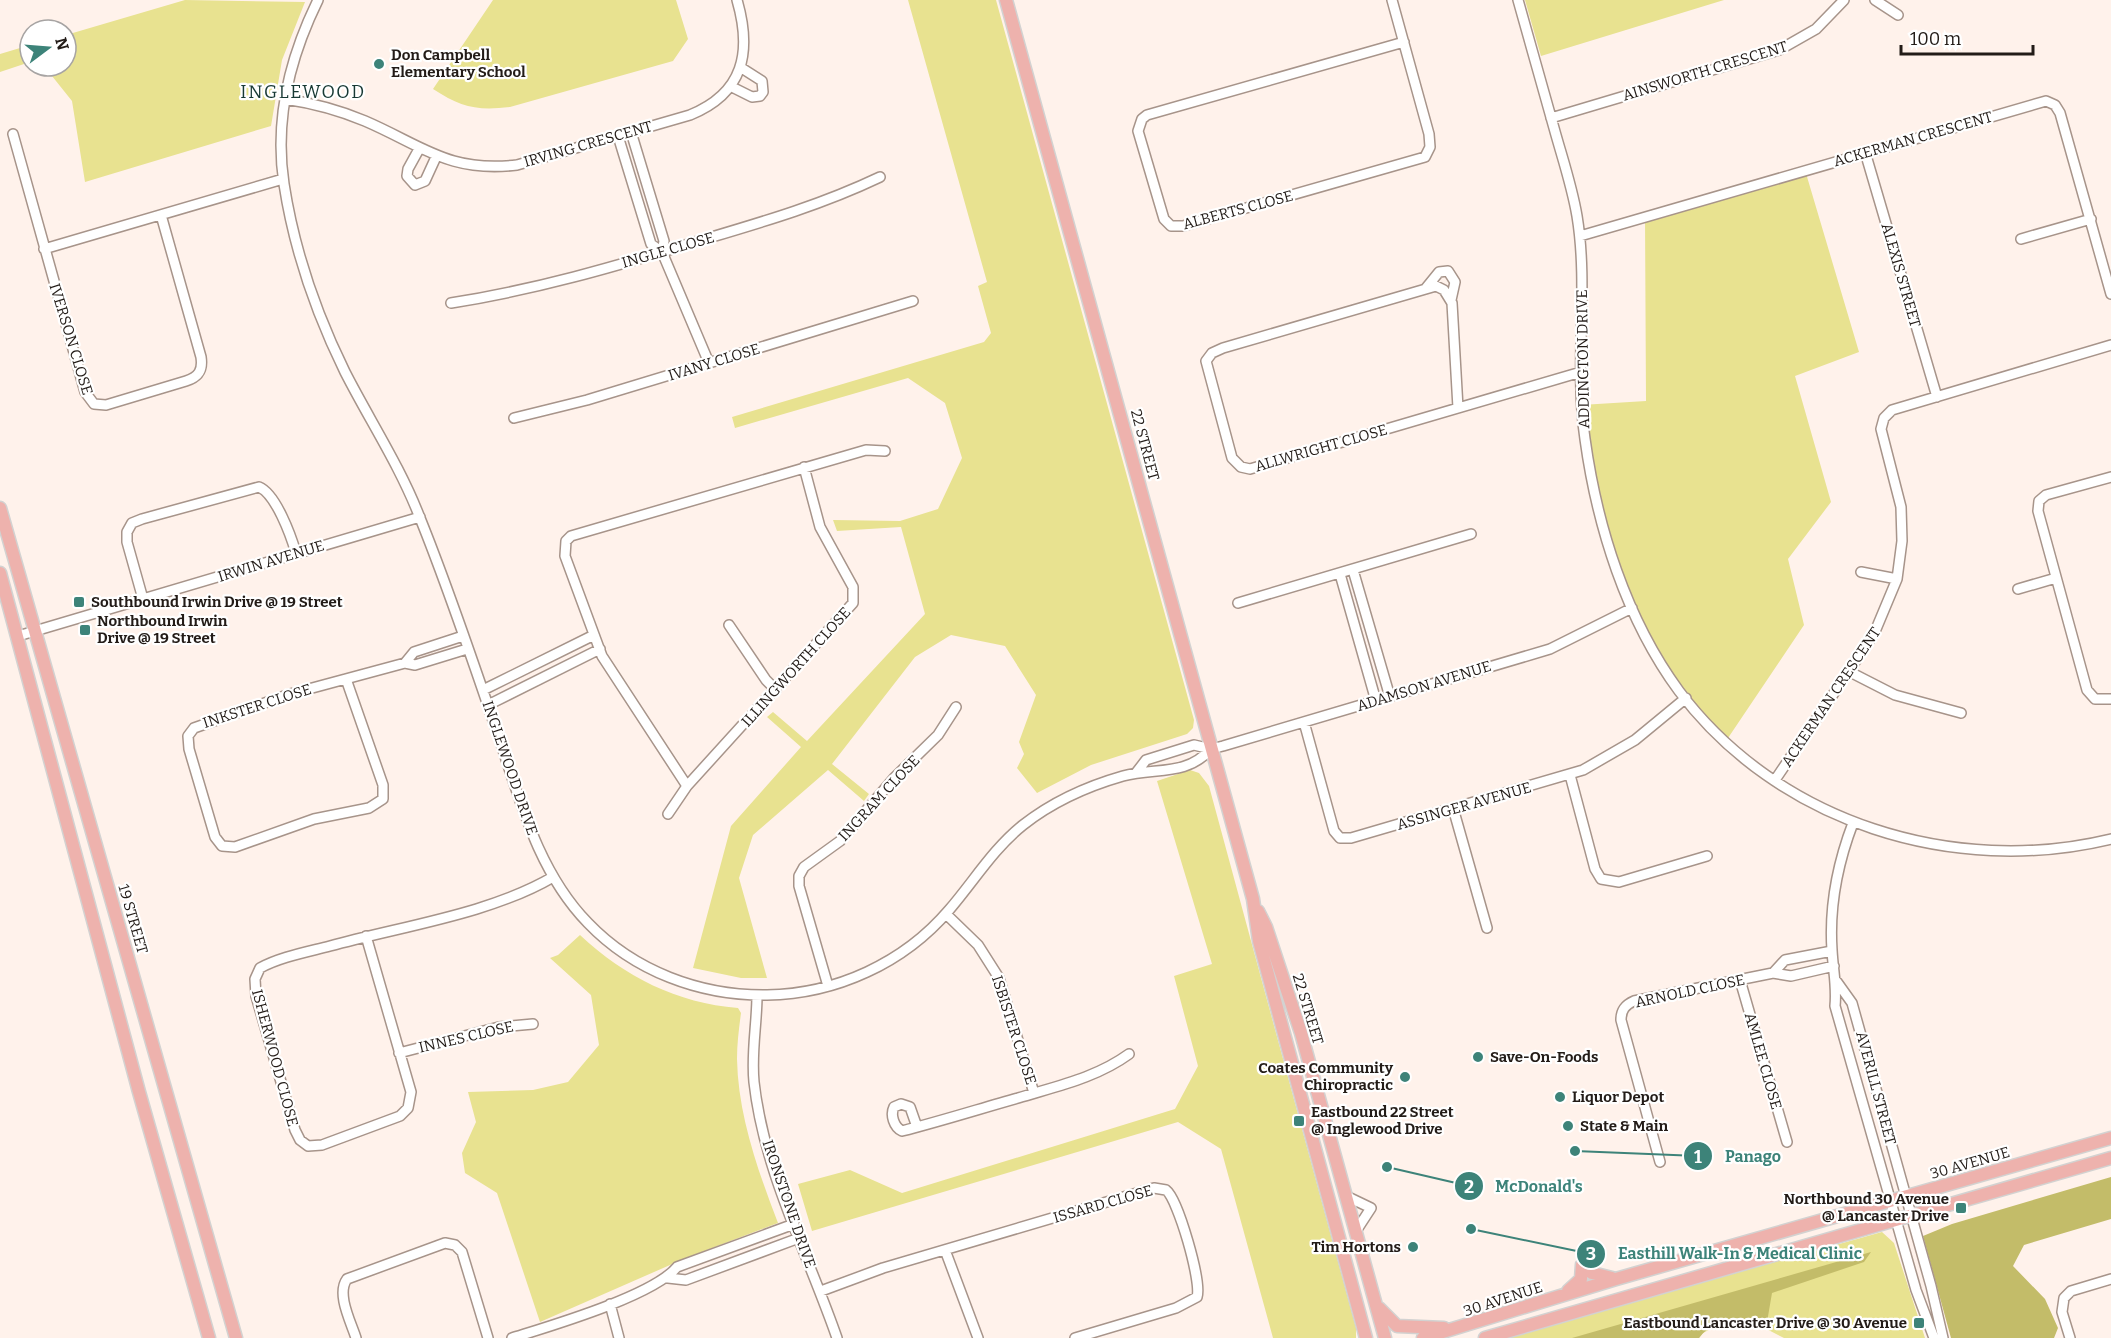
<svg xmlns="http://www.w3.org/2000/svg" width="2111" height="1338" viewBox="0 0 2111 1338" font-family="Bitter,serif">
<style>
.green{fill:#e8e290}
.forest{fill:#c3bc69}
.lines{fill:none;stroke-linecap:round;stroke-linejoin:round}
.minor-casing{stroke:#a7948a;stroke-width:12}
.major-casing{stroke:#d3d2d1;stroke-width:15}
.minor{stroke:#fff;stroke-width:9}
.major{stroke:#eeb2ad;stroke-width:12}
.poi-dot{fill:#3d8379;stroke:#fff;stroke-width:2}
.labels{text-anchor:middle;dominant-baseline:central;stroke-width:4.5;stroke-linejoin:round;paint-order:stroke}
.poi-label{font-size:15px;font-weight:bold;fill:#231c18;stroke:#fff;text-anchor:start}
.street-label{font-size:15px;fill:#231c18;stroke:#fff}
.quarter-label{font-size:18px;letter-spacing:1.5px;fill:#183934;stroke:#fff}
.leader{fill:none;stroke:#3d8379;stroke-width:2}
.callout-dot{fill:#3d8379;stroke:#fff;stroke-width:2}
.mark-label{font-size:18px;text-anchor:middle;font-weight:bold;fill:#fff}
.callout-label{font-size:16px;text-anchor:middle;font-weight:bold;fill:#3d8379;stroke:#fff;stroke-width:4.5;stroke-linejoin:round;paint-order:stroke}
</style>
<rect width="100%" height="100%" fill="#fff2eb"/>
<path class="green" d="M185 0 305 2 282 60 271 126 85 182 72 101 44 66H66V35Z
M493 0H676L688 39 673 61 510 107C476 111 461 107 433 89Z
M908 0H996L1194 720 1193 728 1187 734 1091 765 1037 793 1017 768 1024 754 1019 742 1036 695 1005 646 951 635 915 657 832 764 869 794 864 801 828 770 753 835 739 878 767 978H741L693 968 731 826 801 747 767 717 773 712 807 741 925 614 901 527 837 531 833 520 900 521 938 509 962 458 945 403 908 378 735 428 732 417 984 342 991 333 978 286 987 282Z
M1525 0H1724L1541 56Z
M30 45V62L0 72V54Z
M1805 170 1859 352 1795 376 1831 502 1788 559 1804 625 1726 741C1711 725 1694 709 1680 691 1616 611 1601 503 1581 405L1646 401 1645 217Z
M1190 770 1199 773 1209 786 1356 1328V1338H1273L1221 1149 1178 1122 812 1231 798 1184 850 1170 902 1193 1175 1109 1198 1066 1174 976 1212 964 1157 781Z
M580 935C625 977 677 1003 738 1008L741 1013C739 1028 737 1044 737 1059 738 1115 758 1171 778 1223L686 1258 540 1322 497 1193 465 1173 462 1153 476 1122 468 1092 533 1090 568 1082 599 1045 591 995 550 958 558 955Z
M1882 1232 1894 1243 1925 1338H1784L1751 1321 1728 1320 1703 1333 1699 1338H1504Z"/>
<path class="forest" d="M2111 1177V1219L2024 1245 2013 1266 2045 1299 2058 1328 2054 1338H1951L1923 1236 1952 1224Z
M1871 1252 1864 1262 1772 1293 1766 1328C1744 1318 1715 1316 1699 1338H1572Z"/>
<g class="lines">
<defs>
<path id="minor" d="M318 0C290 57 274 119 284 184 294 249 316 313 345 372 370 421 400 466 420 518 448 587 472 659 496 729 519 796 537 871 588 923 634 971 700 996 767 995 836 994 904 963 949 910 974 881 993 849 1023 825 1051 803 1088 786 1123 776 1156 767 1185 777 1211 749
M1392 0 1429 134 1430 147 1425 157 1183 226H1171L1164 219 1138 131 1142 119 1147 115 1404 42
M1518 0C1530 43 1542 85 1554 128 1562 157 1572 186 1577 216 1589 289 1574 365 1585 439 1597 526 1626 619 1679 691 1778 823 1954 877 2111 839
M1875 0 1898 15
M730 86 752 97 760 96 763 92 762 81 740 67
M285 99C312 103 339 110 365 121 423 146 449 173 517 165L690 115C744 93 752 52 737 0
M1551 118 1779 50 1816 29 1844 0
M631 132 664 241 662 252
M13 134 85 392 94 404 106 405 186 381C199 377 203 370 201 357L161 215
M618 136 651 244 662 252 709 363
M419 149 408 169 407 176 415 185 425 181 436 157
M1865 152 1937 397
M1580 236 2046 101 2055 105 2060 113 2111 294
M2021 239 2091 219
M44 249 283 179
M1426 288 1439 272 1448 271 1455 282 1451 300
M451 303C534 290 614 267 695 242 759 223 819 206 880 177
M1458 408 1452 303 1444 290 1436 286 1223 348 1212 353 1206 361 1232 458 1241 467 1250 469 1581 372
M514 418 587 400 913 301
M2111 477 2046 495 2039 501 2038 511 2087 690 2095 699H2111
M1353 570 1390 697
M1861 572 1897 579 1902 541 1901 507 1881 429 1884 418 1892 410 2111 345
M1340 574 1376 701
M2018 589 2056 578
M143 599 127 542V532L132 523 142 519 259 487C276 494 291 536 296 553
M1238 603 1471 534
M729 625 766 680 776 690
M18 636 420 517
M405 663 414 652 463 636
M1850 672 1895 695 1961 713
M346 679 383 785V799L369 808 314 819 235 847 222 846 215 837 189 749 188 736 194 728 290 694 405 663 415 665 467 649
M483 690 594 635
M488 705 600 649
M1304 722 1334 831 1340 838H1351L1583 770 1635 740 1686 698
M1136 773 1146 760 1194 745 1211 749 1223 746 1550 649 1632 608
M1570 775 1595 869 1601 879 1619 882 1707 856
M1775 780 1874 634 1897 579
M687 786 602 656 565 556 566 541 571 536 866 450 885 451
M1453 808 1487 928
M668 814 687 786 853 603V587L820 527 804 467
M1853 823C1837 865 1829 905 1832 950 1833 970 1837 986 1835 1006L1916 1290 1934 1338
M946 914 978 945 999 978 1034 1093
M366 936 411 1092 408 1108 400 1116 322 1145 308 1146 300 1140 295 1130 256 996 255 979 260 968C280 957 307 952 330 946 402 926 490 914 553 877
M1773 973 1785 960 1832 951
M1740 980 1787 1142
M1837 982 1852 1003 1931 1286 1943 1338
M828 986 799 886V876L804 867 840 841 895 777 938 735 956 707
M757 995C757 1024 751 1053 754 1082 764 1172 808 1254 837 1338
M399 1053 499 1027 533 1024
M917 1127 910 1107 901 1104 894 1107C890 1115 894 1127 902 1131 941 1121 979 1109 1018 1098 1057 1086 1096 1078 1129 1054
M1660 1162 1621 1020C1621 1010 1625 1005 1634 1001L1773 973 1791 976 1834 966
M1346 1196 1371 1208 1356 1231
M945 1250 978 1338
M668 1278 686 1280 799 1238
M821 1291 883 1268 1154 1188 1166 1190C1178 1199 1202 1282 1197 1297L1176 1308 1075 1338
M610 1304 619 1338
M356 1338C351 1322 336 1294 347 1279L445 1243 455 1245 462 1252 488 1338
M512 1338C550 1326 653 1296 677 1267L794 1224
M2070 1338 2062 1312 2064 1298 2071 1291 2111 1279"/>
<path id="major" d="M1006 0 1253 899 1259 941 1366 1338
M0 508 236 1338
M0 573 139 1092 209 1338
M1258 911 1266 927 1301 1033 1385 1338
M1582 1265 1592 1273 1612 1278
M1568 1291 1581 1279 1582 1265
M1379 1308 1397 1326 1444 1328
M1423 1338 1616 1279 2111 1138
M1485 1338 2111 1158"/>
</defs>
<use href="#minor" class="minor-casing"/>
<use href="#major" class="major-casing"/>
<use href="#minor" class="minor"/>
<use href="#major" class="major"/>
</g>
<g class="poi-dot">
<circle cx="379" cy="64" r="6"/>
<rect x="73" y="596" width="12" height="12" rx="3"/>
<rect x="79" y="624" width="12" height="12" rx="3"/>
<circle cx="1478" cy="1057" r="6"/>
<circle cx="1405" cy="1077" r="6"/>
<circle cx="1560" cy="1097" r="6"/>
<rect x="1293" y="1115" width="12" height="12" rx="3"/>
<circle cx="1568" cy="1126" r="6"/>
<rect x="1955" y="1202" width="12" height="12" rx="3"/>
<circle cx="1413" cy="1247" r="6"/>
<rect x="1913" y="1317" width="12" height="12" rx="3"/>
</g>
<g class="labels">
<g class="poi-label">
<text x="391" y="55">Don Campbell<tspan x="391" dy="17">Elementary School</tspan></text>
<text x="91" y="602">Southbound Irwin Drive @ 19 Street</text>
<text x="97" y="621">Northbound Irwin<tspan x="97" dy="17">Drive @ 19 Street</tspan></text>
<text x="1490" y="1057">Save-On-Foods</text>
<text x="1393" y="1068" text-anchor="end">Coates Community<tspan x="1393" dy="17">Chiropractic</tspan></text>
<text x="1572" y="1097">Liquor Depot</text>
<text x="1311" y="1112">Eastbound 22 Street<tspan x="1311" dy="17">@ Inglewood Drive</tspan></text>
<text x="1580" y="1126">State &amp; Main</text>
<text x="1949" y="1199" text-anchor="end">Northbound 30 Avenue<tspan x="1949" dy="17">@ Lancaster Drive</tspan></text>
<text x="1401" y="1247" text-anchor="end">Tim Hortons</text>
<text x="1907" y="1323" text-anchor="end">Eastbound Lancaster Drive @ 30 Avenue</text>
</g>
<g class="street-label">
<text transform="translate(1705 71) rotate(-17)">AINSWORTH CRESCENT</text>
<text transform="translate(1913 139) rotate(-16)">ACKERMAN CRESCENT</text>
<text transform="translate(588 144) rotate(-16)">IRVING CRESCENT</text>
<text transform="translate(1238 210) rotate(-15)">ALBERTS CLOSE</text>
<text transform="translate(668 250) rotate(-16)">INGLE CLOSE</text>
<text transform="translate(1901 275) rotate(74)">ALEXIS STREET</text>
<text transform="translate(71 339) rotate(73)">IVERSON CLOSE</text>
<text transform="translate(1583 359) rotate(-91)">ADDINGTON DRIVE</text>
<text transform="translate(714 362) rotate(-17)">IVANY CLOSE</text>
<text transform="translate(1145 445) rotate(75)">22 STREET</text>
<text transform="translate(1321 448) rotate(-16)">ALLWRIGHT CLOSE</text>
<text transform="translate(271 561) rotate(-17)">IRWIN AVENUE</text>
<text transform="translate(796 667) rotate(-48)">ILLINGWORTH CLOSE</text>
<text transform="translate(1424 686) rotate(-17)">ADAMSON AVENUE</text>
<text transform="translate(1831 697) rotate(-56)">ACKERMAN CRESCENT</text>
<text transform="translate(257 706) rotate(-18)">INKSTER CLOSE</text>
<text transform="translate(510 768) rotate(71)">INGLEWOOD DRIVE</text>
<text transform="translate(879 798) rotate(-47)">INGRAM CLOSE</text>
<text transform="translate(1464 806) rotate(-16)">ASSINGER AVENUE</text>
<text transform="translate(133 919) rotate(74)">19 STREET</text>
<text transform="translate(1690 991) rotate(-12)">ARNOLD CLOSE</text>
<text transform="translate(1308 1009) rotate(73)">22 STREET</text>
<text transform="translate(1014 1030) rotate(72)">ISBISTER CLOSE</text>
<text transform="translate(466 1037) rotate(-13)">INNES CLOSE</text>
<text transform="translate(275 1058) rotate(75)">ISHERWOOD CLOSE</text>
<text transform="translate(1763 1061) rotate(74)">AMLEE CLOSE</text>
<text transform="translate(1876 1088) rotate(75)">AVERILL STREET</text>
<text transform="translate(1970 1163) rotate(-16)">30 AVENUE</text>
<text transform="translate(789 1204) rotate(71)">IRONSTONE DRIVE</text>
<text transform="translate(1103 1204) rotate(-16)">ISSARD CLOSE</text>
<text transform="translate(1503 1299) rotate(-18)">30 AVENUE</text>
</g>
<g class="quarter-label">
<text x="303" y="92">INGLEWOOD</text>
</g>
</g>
<path class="leader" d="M1575 1151L1698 1156M1387 1167L1469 1186M1471 1229L1591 1254"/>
<g class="callout-dot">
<circle cx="1575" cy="1151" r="6"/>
<circle cx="1387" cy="1167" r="6"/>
<circle cx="1471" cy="1229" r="6"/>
<circle cx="1698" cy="1156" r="15"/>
<circle cx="1469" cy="1186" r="15"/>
<circle cx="1591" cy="1254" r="15"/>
</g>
<g class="mark-label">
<text x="1698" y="1163">1</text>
<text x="1469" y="1193">2</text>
<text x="1591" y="1260">3</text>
</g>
<g class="callout-label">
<text x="1753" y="1162">Panago</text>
<text x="1539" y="1192">McDonald's</text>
<text x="1740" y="1259">Easthill Walk-In &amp; Medical Clinic</text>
</g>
<g transform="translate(48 48) rotate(74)"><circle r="28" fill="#ffffff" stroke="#a7a4a3" stroke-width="1.5"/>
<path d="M0-4.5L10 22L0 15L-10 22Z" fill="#3d8379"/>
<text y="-9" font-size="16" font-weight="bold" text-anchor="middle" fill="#231c18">N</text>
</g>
<path d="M1901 45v9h132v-9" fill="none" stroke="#231c18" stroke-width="3"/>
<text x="1910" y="45" font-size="18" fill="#231c18" stroke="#ffffff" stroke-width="4.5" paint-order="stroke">100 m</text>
</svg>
